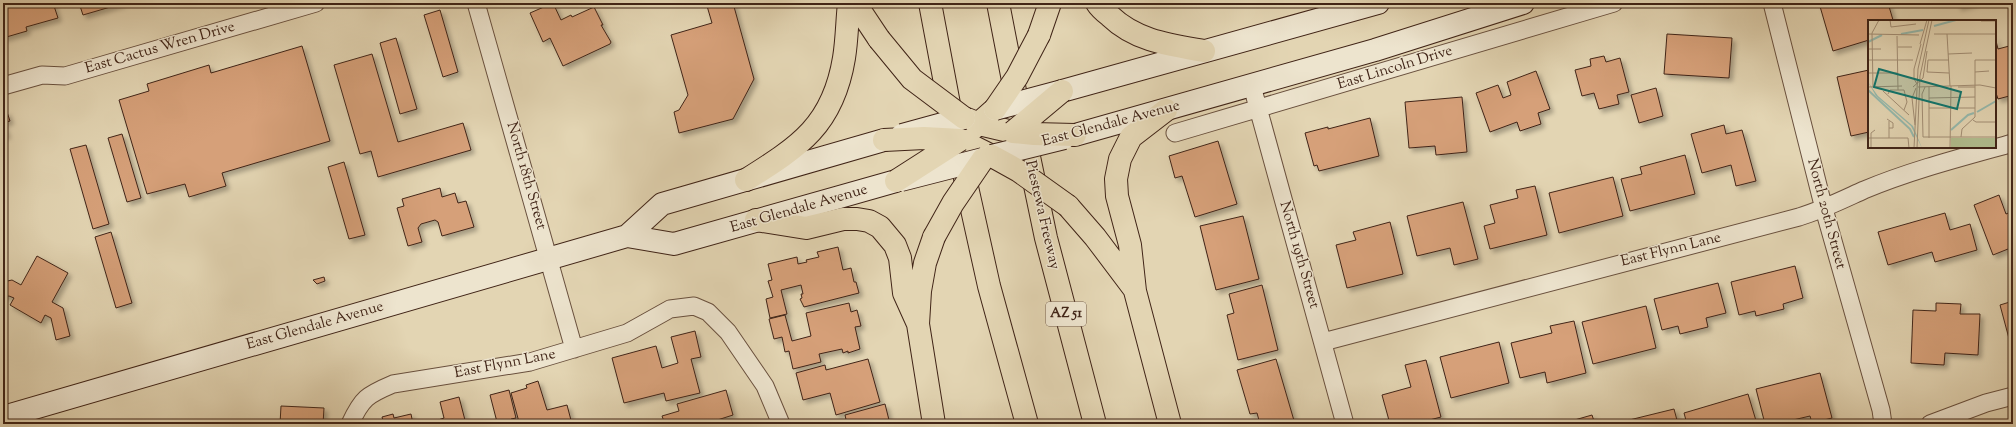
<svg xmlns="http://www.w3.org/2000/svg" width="2016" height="427" viewBox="0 0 2016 427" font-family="'Sorts Mill Goudy',serif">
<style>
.building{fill:#d6a079;stroke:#402417;filter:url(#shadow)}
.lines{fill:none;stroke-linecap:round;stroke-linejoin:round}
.street-casing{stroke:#69503e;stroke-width:19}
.secondary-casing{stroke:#402417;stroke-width:24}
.highway-casing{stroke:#402417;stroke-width:24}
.street{stroke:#ede4ce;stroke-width:17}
.secondary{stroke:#ede4ce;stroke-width:22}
.highway{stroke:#e3d5b3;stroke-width:22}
.secondary-bridge-casing{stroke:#402417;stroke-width:24;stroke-linecap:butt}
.highway-bridge-casing{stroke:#402417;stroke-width:24;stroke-linecap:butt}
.secondary-bridge{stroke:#ede4ce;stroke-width:22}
.highway-bridge{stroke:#e3d5b3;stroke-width:22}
.labels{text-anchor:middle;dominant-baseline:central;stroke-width:3;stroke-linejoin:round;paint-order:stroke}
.shield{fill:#ede4ce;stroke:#745e4e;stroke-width:1}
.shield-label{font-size:14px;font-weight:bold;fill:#402417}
.street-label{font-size:15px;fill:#402417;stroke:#ede4ce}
.inset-river{fill:none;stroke:#95b9ad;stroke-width:2}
.inset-road{fill:none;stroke:#a28e75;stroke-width:1}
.view{fill:#0f766e;fill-opacity:0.15;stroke:#0f766e;stroke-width:2}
.inset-edge{fill:none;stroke:#402417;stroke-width:2}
</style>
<defs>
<filter id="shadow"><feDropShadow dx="3.5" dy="3.5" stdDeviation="2" flood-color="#0004"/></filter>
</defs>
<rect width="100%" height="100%" fill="#e3d5b3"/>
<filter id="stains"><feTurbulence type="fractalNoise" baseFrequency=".005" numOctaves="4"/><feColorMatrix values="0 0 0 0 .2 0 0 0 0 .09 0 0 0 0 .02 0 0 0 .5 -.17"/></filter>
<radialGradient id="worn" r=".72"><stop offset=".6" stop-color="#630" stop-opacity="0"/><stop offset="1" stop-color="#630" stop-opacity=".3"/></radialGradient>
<path class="building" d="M3 3H53L58 18 26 27 27 31 3 38Z
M79 3H124L83 15Z
M553 3 561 20 571 15 572 17 594 7 603 25H601L611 42 610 44 563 66 550 38 543 42 530 13Z
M719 3H733L754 79 733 119 679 133 674 112 679 110 688 95 671 35 712 23 707 6Z
M1819 3H1888L1893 20 1869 21V40L1833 51Z
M1957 3H1975L1958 7Z
M440 10 458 72 443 77 424 15Z
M1667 34 1732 38 1729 78 1664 74Z
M1995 37 1998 49 2013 45V95L1998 99 1995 90Z
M396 38 417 109 400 114 380 43Z
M302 46 330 141 222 173 226 186 189 197 185 184 147 194 119 100 149 91 147 84 209 65 211 73Z
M372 54 398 142 463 123 471 150 378 177 371 151 360 154 334 65Z
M1604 56 1606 62 1620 58 1629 92 1617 95 1619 104 1599 109 1594 93 1582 96 1575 70 1591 66 1590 59Z
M1869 70V132L1851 136 1837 77Z
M1536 71 1550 109 1538 113 1541 124 1520 131 1517 122 1490 132 1476 93 1498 85 1503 98 1511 95 1507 82Z
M1656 88 1663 116 1639 123 1631 95Z
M1462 97 1467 152 1436 155 1435 146 1409 148 1405 102Z
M7 112 10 121 3 123 7 135 3 136V113Z
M1370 118 1379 156 1319 171 1317 165 1314 166 1305 133 1328 127V129Z
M1724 125 1726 134 1742 130 1756 181 1736 186 1731 165 1702 173 1691 134Z
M122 134 141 198 127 202 108 138Z
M1218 141 1237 204 1195 217 1182 176 1175 178 1169 156Z
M86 145 109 224 93 229 70 149Z
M1685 155 1695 194 1630 211 1621 179 1642 174 1640 167Z
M344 162 365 235 349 239 328 167Z
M1613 177 1623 216 1559 233 1549 193Z
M1535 186 1547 235 1490 249 1484 226 1495 223 1490 205 1518 198 1516 190Z
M440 188 442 197 455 193 458 203 466 201 474 227 442 236 438 222 435 220 421 224 418 228 422 242 408 246 397 208 404 206 402 199Z
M1999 195 2006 214 2013 211V247L1993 255 1974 205Z
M1463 202 1478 259 1454 265 1450 248 1417 256 1407 216Z
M1945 213 1950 230 1970 224 1977 250 1935 262 1932 252 1888 265 1878 232Z
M1243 216 1259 279 1216 290 1200 226Z
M1390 222 1403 274 1347 288 1336 245 1356 240 1353 232Z
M111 232 132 303 116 308 95 237Z
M838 247 843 270 851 268 854 282H856L859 293 804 307 800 299 802 298 801 294H803L801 285 781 290 787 314 770 318 766 299 773 297 768 281 772 280 768 264 797 257 798 264 807 262 806 260 819 257 817 252Z
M37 256 68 273 52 302 63 308 70 336 56 340 51 318 45 315 41 323 10 305 14 298 9 296 3 297V282L12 280 21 285Z
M1795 266 1803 298 1783 304 1784 309 1756 316 1755 311 1739 315 1731 282Z
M324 277 325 281 317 284 313 280Z
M1718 283 1726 313 1706 318 1708 327 1680 334 1678 326 1662 330 1654 299Z
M1262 285 1278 350 1238 360 1227 315 1234 313 1229 294Z
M2013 301V345L2011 346 2000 305Z
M849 303 851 312 857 310 861 326 855 327 860 349 848 353V351L843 353 842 349 819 354 821 362 793 369 789 351 785 352 782 337 774 339 769 319 785 315 792 341 811 336 806 313Z
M1936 303 1961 304 1960 314H1980L1978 355 1945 353 1944 365 1911 363 1913 310 1936 311Z
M1646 306 1656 348 1593 364 1582 322Z
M1574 321 1586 373 1547 383 1545 372 1520 378 1511 343 1552 333 1550 326Z
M695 331 701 357 691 359 700 393 666 401 664 393 624 403 612 358 656 346 662 368 678 363 671 337Z
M1499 342 1509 383 1451 398 1440 357Z
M868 359 880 402 836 415 830 393 803 400 796 373 825 365 826 370Z
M1276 359 1295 424H1260L1257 413 1250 414 1237 370Z
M1426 360 1441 417 1414 424H1390L1382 395 1411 387 1405 365Z
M1820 373 1832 418 1812 423 1810 416 1776 424H1765L1756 389Z
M538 381 547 410 567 405 572 424H528L527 420 519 422 511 393 527 388 526 385Z
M509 390 516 418 511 419 512 424H488L497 422 490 395Z
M726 390 733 415 708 423V424H665L662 416 679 411 677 404Z
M1748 394 1757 424H1687L1684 413Z
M459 397 466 424H439L438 420 444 418 440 402Z
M885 404 890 424H847L845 415Z
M281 406 324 408 323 424H280Z
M1674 409 1678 424H1613Z
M393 414 394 418 411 414 413 424H384L382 417Z
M1592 415 1595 424H1565L1564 423Z"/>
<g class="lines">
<defs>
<path id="street" d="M476 3 574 349
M1772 3 1824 209 1881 410 1883 424
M3 86 42 75 65 76 316 3
M1252 86 1345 424
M1175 133 1614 3
M1323 342 1799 217C1822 210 1842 200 1864 190 1912 170 1963 157 2013 143
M350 424C362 398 367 395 393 384L530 362 627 333 670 309 694 306 708 312 728 332 765 386 781 424
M1930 424 1986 403 2013 396"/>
<path id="secondary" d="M1062 91 1378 3
M1075 135 1375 50 1523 3
M627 236 674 244 896 181
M3 417 627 236 662 204 884 140"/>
<path id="highway" d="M855 3 879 39
M930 3 952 120
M998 3 1016 96
M1097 3C1100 8 1105 12 1110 16 1136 41 1170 45 1204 51
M1039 35 1050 3
M1166 110 1131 137 1120 159 1116 179 1117 196 1130 245 1135 291 1170 424
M967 119 979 124 1013 132
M1023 128 1046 238 1095 424
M992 156 960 140 995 109
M963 169 989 286 1027 424
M746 180C800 146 833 125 844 58 847 40 847 21 849 3
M1068 206 1095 237 1135 290
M756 220 806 228 843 219H857L869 221 880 227 895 245 900 258 904 293 918 324
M934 237 925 263 920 291 918 324 934 424"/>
</defs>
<use href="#street" class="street-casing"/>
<use href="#secondary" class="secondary-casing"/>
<use href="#highway" class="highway-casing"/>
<use href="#street" class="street"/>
<use href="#secondary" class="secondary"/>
<use href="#highway" class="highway"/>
<defs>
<path id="secondary-bridge" d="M995 109 1062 91
M902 135 964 118
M992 156 1064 138
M901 180 983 159"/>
<path id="highway-bridge" d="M879 39 912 79 964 118
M995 109 1017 77 1039 35
M1013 132 1062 91
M1013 132 1034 134 1075 135
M884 140 924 138 960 140
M992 156 1019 171 1068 206
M896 181 960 140
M934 237 953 203 983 159"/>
</defs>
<use href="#secondary-bridge" class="secondary-bridge-casing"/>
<use href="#highway-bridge" class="highway-bridge-casing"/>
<use href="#secondary-bridge" class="secondary-bridge"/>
<use href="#highway-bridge" class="highway-bridge"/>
</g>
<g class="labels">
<rect class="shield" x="1046" y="302" width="40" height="24" rx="3"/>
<g class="shield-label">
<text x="1066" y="314">AZ 51</text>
</g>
<g class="street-label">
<text transform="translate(160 48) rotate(-16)">East Cactus Wren Drive</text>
<text transform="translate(1395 68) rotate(-17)">East Lincoln Drive</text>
<text transform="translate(1111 124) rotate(-15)">East Glendale Avenue</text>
<text transform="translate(526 176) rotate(74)">North 18th Street</text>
<text transform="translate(799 209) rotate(-16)">East Glendale Avenue</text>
<text transform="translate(1826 214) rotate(75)">North 20th Street</text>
<text transform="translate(1042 215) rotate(77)">Piestewa Freeway</text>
<text transform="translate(1671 250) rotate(-14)">East Flynn Lane</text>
<text transform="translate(1299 255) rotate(74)">North 19th Street</text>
<text transform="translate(315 326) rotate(-16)">East Glendale Avenue</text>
<text transform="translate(505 364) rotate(-11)">East Flynn Lane</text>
</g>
</g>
<g transform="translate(1868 20)">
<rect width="128" height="128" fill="#e3d5b3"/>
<path d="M83 118H128V128H83Z" fill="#b1be8f"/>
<path d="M0 62 10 76 45 106 54 128 43 106 8 76Z" fill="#95b9ad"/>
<path class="inset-river" d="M66 6 88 0M33 14 55 10M0 22 14 15M0 70 42 109 46 117M109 92 128 81M83 110 100 95 106 93"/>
<path class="inset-road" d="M22 0 23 7 48 4M113 1H127M0 14 51 15M66 14H128M79 14 82 66M29 16 30 70M52 24 59 0M30 27H44M0 29H13M80 34 104 33M0 40H45M81 40H60L59 52 81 53M107 52 121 51M0 53H30M49 64 46 59V49L53 24M0 67 34 66M5 67 4 13 11 0M45 67 55 58 59 31M50 67 112 65 128 68M61 67V118M90 67H107M15 71 41 95M20 74 22 70H36L39 82 36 90M61 78 107 77M61 88H107M19 99 25 103V108H21M105 100 108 102H128M47 105 44 78 48 68M55 117H128M55 117 54 74 57 67M93 117 94 109 107 97V40H128M0 118H40L41 128M21 118V101M3 128V113L7 110M46 128 50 49 61 0M49 128 52 56 64 0M82 128 83 66"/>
<path class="view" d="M11 49 93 72 89 89 6 67Z"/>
<rect width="128" height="128" class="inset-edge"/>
</g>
<rect width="2016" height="427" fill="none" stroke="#e3d5b3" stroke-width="16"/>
<rect x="4" y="4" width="2008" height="419" fill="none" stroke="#402417" stroke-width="2"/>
<rect x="8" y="8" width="2000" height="411" fill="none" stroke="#402417"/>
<rect width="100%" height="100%" filter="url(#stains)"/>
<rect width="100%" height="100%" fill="url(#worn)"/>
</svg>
